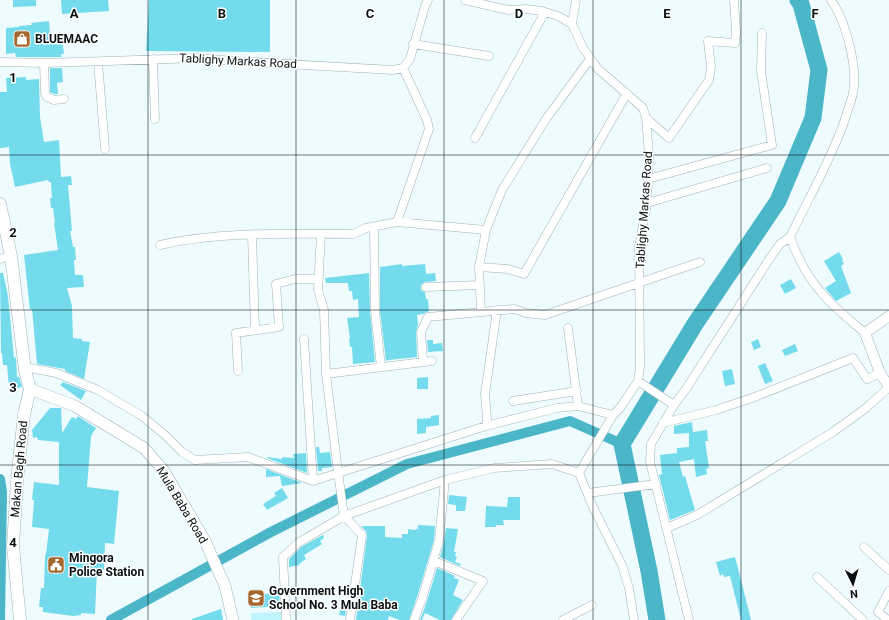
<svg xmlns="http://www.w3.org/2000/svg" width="889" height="620" viewBox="0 0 889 620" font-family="Roboto,sans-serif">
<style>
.green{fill:#c0f4fc}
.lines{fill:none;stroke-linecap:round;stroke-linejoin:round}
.canal{stroke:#4bb6c7;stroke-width:10}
.river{stroke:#4bb6c7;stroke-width:17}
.building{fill:#73dbec}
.minor-casing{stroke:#9cb3b7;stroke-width:9}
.tertiary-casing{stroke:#9cb3b7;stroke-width:11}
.secondary-casing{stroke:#9cb3b7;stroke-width:12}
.primary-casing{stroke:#9cb3b7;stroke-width:13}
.minor{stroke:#fff;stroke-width:8}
.tertiary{stroke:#fff;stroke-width:10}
.secondary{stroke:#fff;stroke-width:11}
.primary{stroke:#fff;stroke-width:12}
.grid{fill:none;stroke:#091113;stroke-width:1;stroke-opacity:0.55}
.labels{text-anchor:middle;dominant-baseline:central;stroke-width:3;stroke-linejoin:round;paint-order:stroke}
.poi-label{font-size:12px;font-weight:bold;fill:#091113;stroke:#fff;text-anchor:start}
.street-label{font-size:12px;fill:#091113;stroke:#fff}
.grid-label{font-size:13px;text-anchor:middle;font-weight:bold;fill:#091113;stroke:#fff;stroke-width:3;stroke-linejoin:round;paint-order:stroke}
</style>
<rect width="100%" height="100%" fill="#eefcff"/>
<path class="green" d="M281 612V620H251V613Z"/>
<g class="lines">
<path class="canal" d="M0 479 2 492 0 620
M111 620 271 532 407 464 570 421 622 444"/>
<path class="river" d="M657 620 649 571 622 444 695 324 778 201 813 118 819 70 801 4 798 0"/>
</g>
<path class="building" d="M13 0H36V6L13 7Z
M61 0H108L109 11 62 14Z
M149 0H270V52L146 51Z
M49 21 50 34H52V36H56L57 40 62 39 64 54H61L62 57H16L15 53 6 54V28L19 27V26L32 25 31 23Z
M50 68H62L63 82 57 83 58 94H54L50 92Z
M26 77V80L39 79 40 117 44 142 59 140 61 177 71 176 72 185H68L72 231H70L73 247H75L76 260H74L75 275H83L84 287 67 288 72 306 73 338 82 339V341L90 342 84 379 65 371V369L37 364 32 309 30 310 24 255 58 250 54 223H55L53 208H51L50 198H52L51 182H49L48 180 15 187 10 164 9 147 0 148V92H7L6 78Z
M839 252 843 259 842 260 844 264 841 266 851 293 836 301 825 288 836 281 824 261Z
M402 264V266L425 264 426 274 435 273 436 281 425 282 421 285V290L425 292 426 299H428L429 311 423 314 417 315 418 325 416 332 417 357 389 360 386 361 380 311V267Z
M0 273H3L8 296 14 358 16 357 17 377H19L22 387 17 388V386L9 387 7 365H3L2 353H1Z
M369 273 370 311 375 362 353 364 352 347H350L349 339H350L347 318 359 317 358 299 353 300 352 291H349L348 283H326L325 278Z
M791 279 796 288 785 294 780 285Z
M758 339 761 347 754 350 751 342Z
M427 340H433V344L442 343 443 351 428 352Z
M795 344 798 351 785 356 782 350Z
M765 363 773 381 765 384 758 366Z
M732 369 735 384 725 386 722 371Z
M428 377V389H417V378Z
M63 382 86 391 81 400 60 385Z
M50 408H61L62 433 72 417 76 419 78 416 96 428 91 436 87 487 119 491 114 544 105 543 104 570H97L95 614 81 613V615L73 616 43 612V607H39L41 588H44L45 555 46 554 49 529 32 527 34 500H32L34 482 59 485V442L38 440 37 437 33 438 32 430Z
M439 415V425L426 427V433L417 434V419L431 418V416Z
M692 422 693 432 707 430 708 441H705L709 468 706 469 707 474 696 477 694 459 679 462 683 477 685 476 695 510 670 520 659 475 662 474 660 455 677 453V448L689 447V433L674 434V426Z
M316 447H319L320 453 330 452 332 467 322 468V471H318Z
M306 453 307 473 267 458V457L282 459V457L294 458 293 454Z
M266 469 302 483 282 486 280 476 266 477Z
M282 488 288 498 267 510 263 504 276 496 274 493Z
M449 495 467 497 465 511H456V505L448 504Z
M508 497H520V520H503L504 525H496V527H485L486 506 507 507Z
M418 525 435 526 434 540 417 597 409 620H400L389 616 388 620H356L367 536 366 531 361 526H385V537L402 538V534H408V529L415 530 416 529H418Z
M446 528 458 529 454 552H456L455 556 457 557 455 562 461 564 460 566 440 557 444 542Z
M323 535 324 538 320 541 322 544 304 555 306 559 299 564 300 565 289 567V559L301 547Z
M735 557 738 568 751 620H741L730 576 724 577 723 574 720 576 716 562Z
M437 568 455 576 454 578 459 580 453 595 463 600 451 620H440L425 613 422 620H420L427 601Z
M279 593 280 606 251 608 248 595Z
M341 606 346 607 345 616 339 615Z
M221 609 223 620H192V619Z"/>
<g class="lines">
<defs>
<path id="minor" d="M572 24 576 0
M413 44 489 56
M153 59 155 119
M0 62 44 63 199 58 234 61 393 70 403 68 410 59 425 6 428 0
M98 62 105 149
M44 63 45 93 47 97 54 100 64 99
M646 118 669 138 709 80 711 67 708 41 735 43 736 32 734 0
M475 138 545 12
M648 179 772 145 761 71 762 33
M647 203 767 168
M397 222 429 129 427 120 403 68
M374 227 375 311 381 367
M321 234 318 290 324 310 326 374 338 472 344 516 362 535 350 620
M252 235 255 330
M790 237C808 199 830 162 844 122 847 112 851 103 853 93 858 67 846 21 831 0
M160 245C221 231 291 234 353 234L366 228 397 222 486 230
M0 259 11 256
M479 267 508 269 524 274 627 93
M426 287 480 285
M481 312 479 267 486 230 502 190 546 119 590 59
M568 328 578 406
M304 339 313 481
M423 361 421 332 428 317 514 309 526 313 545 315 700 262
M25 367 56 373 98 390 142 416 165 435 182 452 195 460 248 457 313 481 486 426 557 408 578 406 613 415 620 408 638 381 640 367 639 247 647 203 649 155 646 118 643 108 598 69 583 48 572 24 558 16 542 11 526 9 508 10 465 0
M238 371 236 333 279 327 276 284 295 279H319
M326 374 432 361
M638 381 674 405
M513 401 577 391
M663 423 716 410 752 398 853 358 867 379 880 373
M486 426 487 419 485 394 497 310
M579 473 613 415
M588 493 656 484
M667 528 697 515 833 432 866 408 889 387
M864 547 889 570
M434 561 483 581 456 620
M817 577 863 620
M286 620 283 557 298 543 344 516 445 480 494 468 552 464 579 473 592 505 622 565 629 588 634 620
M414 620 422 599 439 541 445 480
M563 620 592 605
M689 620 650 462 651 444 674 405 686 389 770 258 780 244 790 237C797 256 807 276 820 291 833 307 850 320 865 333
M888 620 878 612 889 591"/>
<path id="tertiary" d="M889 316 865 333 880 373 889 387"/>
<path id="secondary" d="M30 389 75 406 144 448 164 471 205 541 225 586 233 620"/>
<path id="primary" d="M0 204 11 256 25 370 30 389 24 415 17 481 13 546 20 620"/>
</defs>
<use href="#minor" class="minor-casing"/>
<use href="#tertiary" class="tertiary-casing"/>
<use href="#secondary" class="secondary-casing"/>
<use href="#primary" class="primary-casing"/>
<use href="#minor" class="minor"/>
<use href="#tertiary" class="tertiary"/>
<use href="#secondary" class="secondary"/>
<use href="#primary" class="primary"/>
</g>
<path class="grid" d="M148 0V620M296 0V620M444 0V620M593 0V620M741 0V620M0 155H889M0 310H889M0 465H889"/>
<defs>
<symbol id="shop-square" viewBox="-11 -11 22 22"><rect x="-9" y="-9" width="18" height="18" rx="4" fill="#a6672f" stroke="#fff"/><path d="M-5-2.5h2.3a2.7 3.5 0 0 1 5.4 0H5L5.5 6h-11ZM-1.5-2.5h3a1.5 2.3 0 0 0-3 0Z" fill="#fff"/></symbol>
<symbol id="civic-square" viewBox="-11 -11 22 22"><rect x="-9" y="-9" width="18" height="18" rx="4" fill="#a6672f" stroke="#fff"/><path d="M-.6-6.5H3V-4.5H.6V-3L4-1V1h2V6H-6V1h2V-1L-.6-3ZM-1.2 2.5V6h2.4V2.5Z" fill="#fff"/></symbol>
<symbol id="school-square" viewBox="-11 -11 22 22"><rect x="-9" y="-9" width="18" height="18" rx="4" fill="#a6672f" stroke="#fff"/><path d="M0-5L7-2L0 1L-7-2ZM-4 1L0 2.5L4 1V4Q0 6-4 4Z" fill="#fff"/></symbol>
</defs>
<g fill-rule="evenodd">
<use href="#shop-square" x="12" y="29" width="20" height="20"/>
<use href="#civic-square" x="46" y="555" width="20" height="20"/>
<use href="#school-square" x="246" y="588" width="20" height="20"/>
</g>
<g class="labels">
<g class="poi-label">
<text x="35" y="39">BLUEMAAC</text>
<text x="69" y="558">Mingora<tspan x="69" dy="14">Police Station</tspan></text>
<text x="269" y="591">Government High<tspan x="269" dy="14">School No. 3 Mula Baba</tspan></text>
</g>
<g class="street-label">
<text transform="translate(238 61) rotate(3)">Tablighy Markas Road</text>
<text transform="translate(644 210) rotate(-86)">Tablighy Markas Road</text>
<text transform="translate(19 469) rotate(-85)">Makan Bagh Road</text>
<text transform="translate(182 505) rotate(59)">Mula Baba Road</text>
</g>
</g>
<g class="grid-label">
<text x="74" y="18">A</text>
<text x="222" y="18">B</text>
<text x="370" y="18">C</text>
<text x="519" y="18">D</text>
<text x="667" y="18">E</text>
<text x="815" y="18">F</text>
<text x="13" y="82">1</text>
<text x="13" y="237">2</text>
<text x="13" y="392">3</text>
<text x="13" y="547">4</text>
</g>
<g transform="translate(853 584) rotate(175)" stroke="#ffffff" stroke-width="3" paint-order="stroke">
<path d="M0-3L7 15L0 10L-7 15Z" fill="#091113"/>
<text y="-6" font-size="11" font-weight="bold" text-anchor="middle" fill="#091113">N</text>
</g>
</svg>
